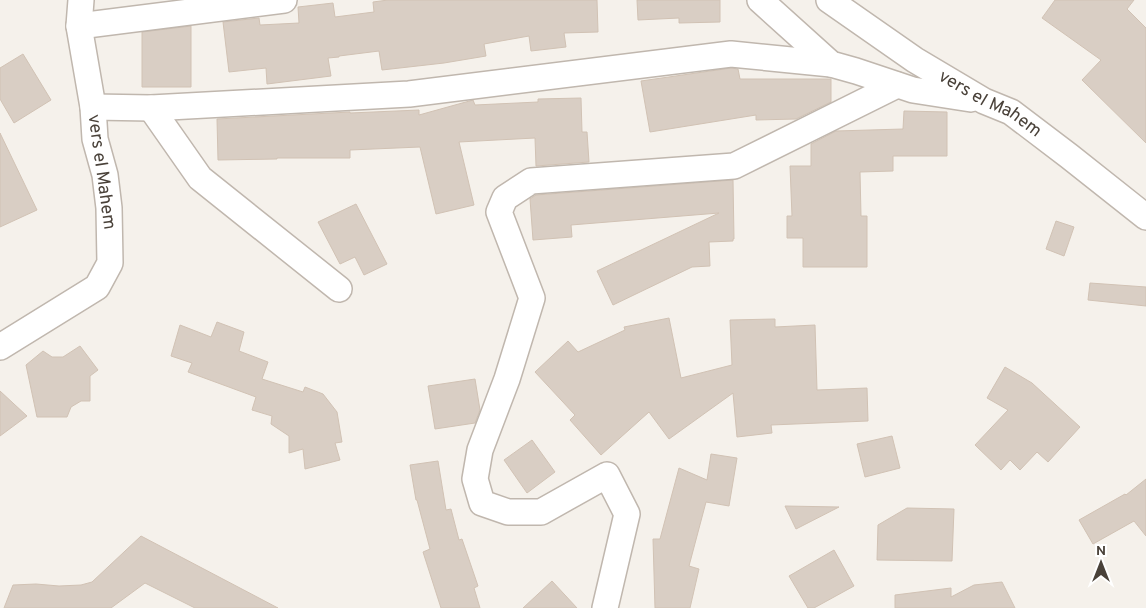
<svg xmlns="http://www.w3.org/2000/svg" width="1146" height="608" viewBox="0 0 1146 608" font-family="Overpass,sans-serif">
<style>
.building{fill:#d9cec4;stroke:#d1c2b4}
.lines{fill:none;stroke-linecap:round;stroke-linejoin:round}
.minor-casing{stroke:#c0b7ae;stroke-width:28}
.minor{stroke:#fff;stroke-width:25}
.labels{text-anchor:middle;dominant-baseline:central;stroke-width:4;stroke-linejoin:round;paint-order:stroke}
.street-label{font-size:18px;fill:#494139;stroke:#fff}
</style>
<rect width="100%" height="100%" fill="#f5f1eb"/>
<path class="building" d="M388 0H597L598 32 564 33 566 47 531 51 529 36 484 44 486 56 444 63 382 70 379 51 339 56V57L328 58 331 76 267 84 266 68 229 72 223 22 259 18 260 25 299 23 298 7 333 3 335 17 374 12 373 2Z
M637 0H720V22L679 23V18L638 20Z
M1055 0H1134L1127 9 1146 28V143L1082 80 1101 60 1042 18Z
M191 26V87H142V32Z
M23 54 51 100 14 123 0 99V68Z
M731 68 738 69 740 79H831V102L796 119 756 120V115L650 132 641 81Z
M581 98 582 132H587L589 162 536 166 535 138 459 142 474 205 436 214 420 147 350 150V158H277V159L218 160 217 119 350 112V113L419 110V115L473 100 475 105 538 102V99Z
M904 111 947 112V156H893V171L860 172 861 216H867V267H803V238H787V216H792L790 166H811V144L836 131 903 129Z
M0 133 37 210 0 227Z
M733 180 734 239H733V241L709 242 710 266 692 267 613 305 597 271 719 213 571 225 572 237 533 240 530 199 536 195Z
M356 204 387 264 364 275 355 257 340 264 318 222Z
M1056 221 1074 227 1064 256 1046 249Z
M1090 283 1146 287V306L1088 300Z
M669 318 681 378 732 365 730 320 775 319V327L815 325 817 390 867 388 868 421 771 425 772 433 737 437 733 393 669 439 649 412 601 455 570 420 575 415 535 372 568 341 578 352 625 330 624 327Z
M217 322 244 332 239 351 268 362 262 379 303 392 305 387 323 394 337 412 342 442 335 443 340 460 305 469 303 449 289 453V436L271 424 272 416 252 410 256 397 188 372 192 363 171 356 180 325 211 337Z
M80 346 98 370 90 376V401H81L71 407 67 417H37L26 365 43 351 52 357H63Z
M1005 367 1032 383 1080 427 1048 462 1037 452 1020 470 1010 460 1001 470 975 445 1008 410 987 398Z
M475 379 480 410 475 423 435 429 428 386Z
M0 391 27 416 0 436Z
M892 436 900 468 865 477 857 444Z
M532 440 555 472 527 493 504 460Z
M711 454 737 458 729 506 706 502 689 566 699 569 690 608H655L653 539H660L679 468 707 480Z
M438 461 446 510 451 509 459 540 462 539 478 586 474 588 480 608H441L423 552 430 549 417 500H416L410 465Z
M1146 479V536L1134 521 1093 544 1079 520 1125 494 1126 495Z
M785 506 839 507 796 529Z
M907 508 954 509 952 561 877 560 878 525Z
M141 536 278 608H195L145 583 111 608H4L13 585 36 584 59 586 81 585 92 582Z
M834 550 854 586 814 608H808L789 576Z
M552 581 577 608H523Z
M1002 582 1015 608H895V595L951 588V597L974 585Z"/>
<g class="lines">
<defs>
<g id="minor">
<path d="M760 0 831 64 856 71 913 90 971 99"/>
<path id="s1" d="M829 0 915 60 984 101 1011 112 1069 156 1146 217"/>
<path d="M79 26 284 0"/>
<path d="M93 107 151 108 409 94 731 54 831 64"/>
<path d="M151 108 200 178 339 289"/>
<path d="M0 347 97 287 110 263 109 208 105 175 95 139 93 107 79 26 81 0"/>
<path d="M605 608 627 514 607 475 541 512H508L482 503 475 479 480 450 507 379 532 298 499 212 505 198 531 181 734 166 897 85"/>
</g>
</defs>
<use href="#minor" class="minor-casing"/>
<use href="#minor" class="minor"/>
</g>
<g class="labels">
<g class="street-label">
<text stroke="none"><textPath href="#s1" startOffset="192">vers el Mahem</textPath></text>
<text transform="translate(101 172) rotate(82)">vers el Mahem</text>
</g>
</g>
<g transform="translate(1101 563)" stroke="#ffffff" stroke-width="4" paint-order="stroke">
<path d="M0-4L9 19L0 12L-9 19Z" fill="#494139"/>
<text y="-8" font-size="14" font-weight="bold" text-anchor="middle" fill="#494139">N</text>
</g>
</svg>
